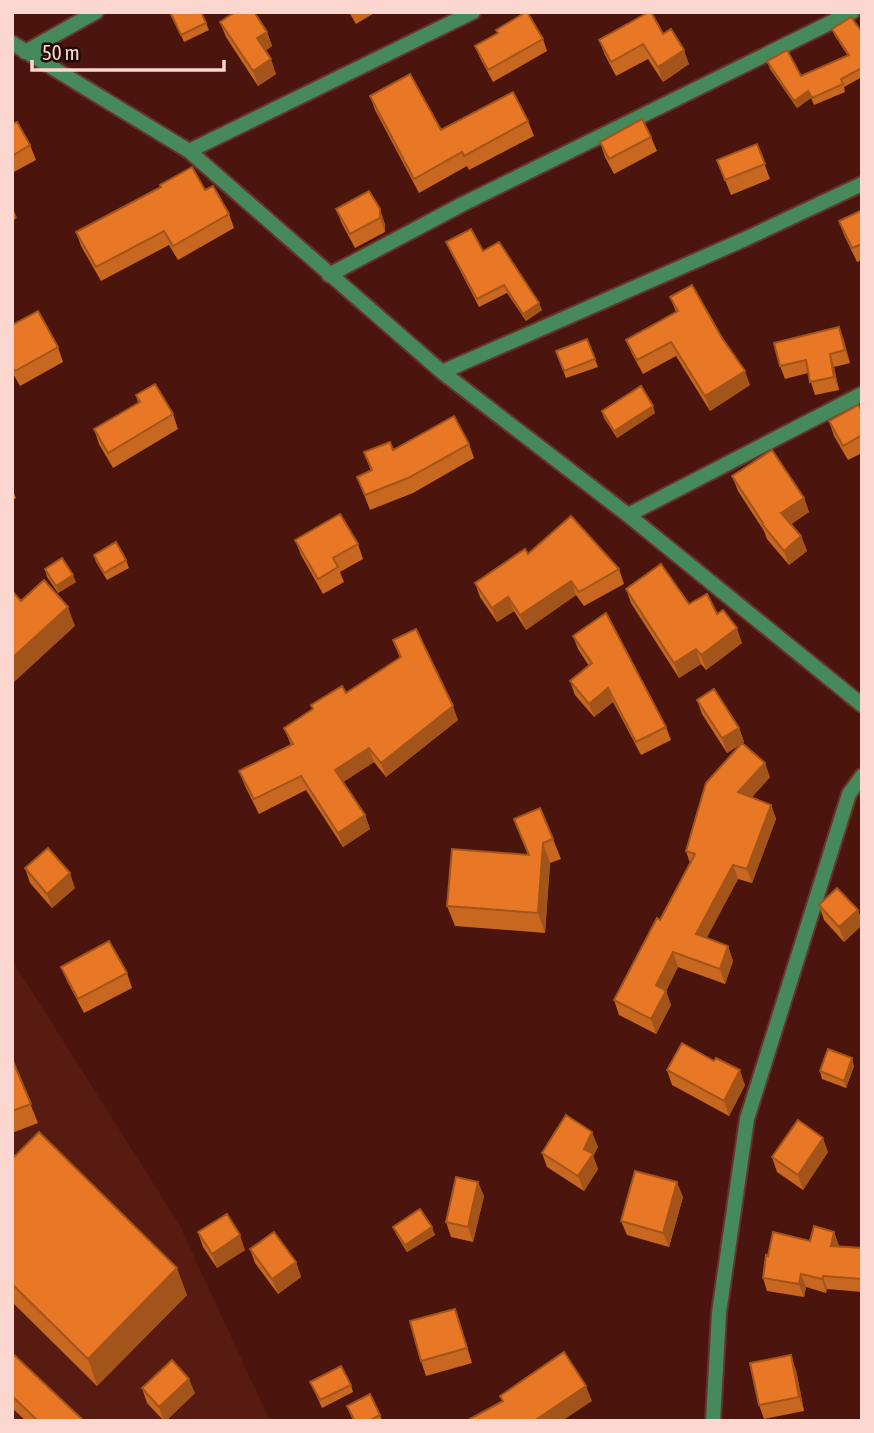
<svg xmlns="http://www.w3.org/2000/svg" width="874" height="1433" viewBox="0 0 874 1433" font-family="'Asap Condensed',sans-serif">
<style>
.built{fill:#571b11}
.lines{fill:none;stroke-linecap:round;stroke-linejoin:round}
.street-casing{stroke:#67342c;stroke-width:18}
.street{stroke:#46895a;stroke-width:14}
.wall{fill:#c86720}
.shaded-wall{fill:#a2541a}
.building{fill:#e87825;stroke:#a2541a;stroke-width:2}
</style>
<rect width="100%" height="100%" fill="#4b150d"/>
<path class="built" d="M12 960 179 1224 270 1421H12Z"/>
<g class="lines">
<defs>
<path id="street" d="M12 43 189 151 442 372 628 515 862 705
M25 52 96 12
M189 151 473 12
M329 275 461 205 852 12
M442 372 743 240 862 184
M628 515 862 394
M713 1421 719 1313 747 1119 849 794 862 776"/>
</defs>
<use href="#street" class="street-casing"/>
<use href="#street" class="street"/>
</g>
<path class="wall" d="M349 12H376L356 24Z
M171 14 206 23 209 30 184 42Z
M220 22 267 32 272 46 265 51 276 74 258 86 226 37Z
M832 29 862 32V77L844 87 845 92 814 105 811 98 797 108 770 69 767 61 801 76 848 56 835 36Z
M496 30 543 39 547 51 493 82 480 58 475 46 498 34Z
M663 34 689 64 663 82 648 59 616 76 605 55 599 40Z
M370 96 441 130 528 121 534 136 469 170 467 166 419 193 375 110Z
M12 124 30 145 36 160 12 173Z
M651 137 657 151 614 174 605 157 600 142Z
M757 144 770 179 731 195 717 160Z
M205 190 229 214 234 228 178 260 169 245 101 281 81 246 76 232Z
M369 191 385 224V232L355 248 342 224 336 209Z
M862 210V260L857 262 844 235 839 221Z
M446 242 483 251 542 310 526 321 507 293 479 307 449 249Z
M670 297 750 385 710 411 676 356 643 374 632 354 626 340 676 312Z
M12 325 58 347 63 362 20 386 12 372Z
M839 327 850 363 834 367 839 390 815 395 808 373 785 379 780 366Z
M587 339 598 367 566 378 556 351Z
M136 395 173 414 178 429 113 468 99 444 94 429 138 403Z
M602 411 655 413 617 438 604 418Z
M862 411V453L848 460 834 436 829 421Z
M469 444 474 458 413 493 370 510 357 477 371 471 364 452Z
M732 476 804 498 809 512 791 524 801 536 807 551 789 565 767 539 764 531 738 491Z
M12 489 16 498 12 500Z
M295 540 358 544 363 559 340 572 344 582 323 594 301 555Z
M528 554 619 569 624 584 584 606 576 595 526 630 514 611 497 622 480 597 475 583Z
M94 555 126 560 129 568 107 580 96 562Z
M45 569 76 582 58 593 47 577Z
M626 589 689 604 717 614 742 643 706 670 701 664 679 678 631 603Z
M573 636 666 727 671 740 641 755 613 702 594 717 575 695 570 681 589 666 578 649Z
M393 640 458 720 386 777 374 762 343 782 365 815 370 829 343 847 306 790 259 814 245 786 239 771 291 745 284 728 313 710 311 705 346 693 400 658Z
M697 700 739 728 744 742 743 743 770 777 752 797 771 805 776 819 752 883 738 879 706 938 728 946 733 961 725 984 678 967 666 991 671 1005 656 1034 619 1015 614 1000 660 920 690 863 686 851 741 744 727 753 702 714Z
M514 819 553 839 561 859 550 863 545 933 455 926 447 906 528 855Z
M25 868 75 888 52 908 30 883Z
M819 905 858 910 862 921V925L844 942 824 920Z
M61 967 127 973 132 988 84 1013 67 981Z
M12 1059 38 1123 12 1133Z
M854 1066 846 1088 822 1079 820 1071Z
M667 1070 745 1085 729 1116 672 1085Z
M598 1147 593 1156 598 1169 584 1191 547 1167 542 1153Z
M828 1152 803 1190 777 1172 772 1157Z
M12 1159 187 1295 97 1386 12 1302Z
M484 1196 473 1242 451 1237 446 1222Z
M683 1197 669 1247 627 1235 621 1221Z
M393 1227 435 1235 407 1252 396 1234Z
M198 1232 245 1250 217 1268 203 1247Z
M834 1232 839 1246 862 1248V1292L827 1289 826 1293 806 1287 804 1297 767 1291 763 1278 768 1256Z
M250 1249 296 1262 301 1277 278 1294 255 1263Z
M455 1309 472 1363 426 1376 421 1361Z
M12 1353 84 1421H26L12 1408Z
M796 1370 804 1411 764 1419 759 1405Z
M310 1382 351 1385 353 1392 322 1408Z
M142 1388 195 1393 166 1421H164L147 1403Z
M347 1406 380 1415 382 1421H353Z"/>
<path class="shaded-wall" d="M267 32 272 46 263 52 257 38Z
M684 50 689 64 663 82 658 67Z
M271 59 276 74 258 86 253 71Z
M808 91 811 98 797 108 794 101Z
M380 209 385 224V232L380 218Z
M14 211 17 218 12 221V212Z
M539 303 542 310 526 321 523 314Z
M839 327 844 340 850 363 845 350Z
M830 354 834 367 839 390 834 377Z
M745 371 750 385 710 411 705 396Z
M653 406 655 413 617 438 614 431Z
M804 498 809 512 787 527 781 513Z
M801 536 807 551 789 565 784 551Z
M73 575 76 582 58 593 56 586Z
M571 581 576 595 526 630 520 615Z
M508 597 514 611 497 622 492 608Z
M68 607 75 626 13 683 12 658Z
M737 628 742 643 706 670 701 655Z
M696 649 701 664 679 678 674 663Z
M608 688 613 702 594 717 589 704Z
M453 706 458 720 386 777 381 763Z
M739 728 744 742 727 753 722 738Z
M369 748 374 762 340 784 335 770Z
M765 763 770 777 743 807 738 792Z
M771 805 776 819 752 883 747 869Z
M365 815 370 829 343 847 338 833Z
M543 843 550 863 545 933 538 913Z
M733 865 738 879 701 949 696 934Z
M70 873 75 888 52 908 47 894Z
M858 910 862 921V925L844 942 839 927Z
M728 946 733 961 725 984 720 969Z
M673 952 678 967 666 991 671 1005 656 1034 651 1019 656 985Z
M852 1058 854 1066 846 1088 844 1081Z
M740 1070 745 1085 729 1116 724 1101Z
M592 1132 598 1147 593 1156 598 1169 584 1191 578 1176 584 1149Z
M823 1138 828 1152 803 1190 798 1175Z
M478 1182 484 1196 473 1242 468 1227Z
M677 1182 683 1197 669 1247 663 1233Z
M432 1227 435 1235 407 1252 405 1245Z
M834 1232 839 1246 836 1259 831 1246Z
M240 1235 245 1250 217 1268 212 1254Z
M296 1262 301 1277 278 1294 272 1279Z
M177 1268 187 1295 97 1386 88 1359Z
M801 1274 806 1287 804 1297 799 1284Z
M823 1276 827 1289 826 1293 822 1279Z
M455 1309 460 1323 472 1363 467 1348Z
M791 1355 796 1370 804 1411 799 1397Z
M189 1379 195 1393 166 1421H164L159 1407Z
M586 1386 592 1401 562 1421H534Z"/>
<path class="building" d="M174 12H201L206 23 181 35 171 14Z
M235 12H254L267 32 257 38 271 59 253 71 220 22Z
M526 12H527L543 39 488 70 475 46 498 33 496 30Z
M649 12H651L663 34 671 29 684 50 658 67 643 44 611 62 599 40Z
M851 17 862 32V68L841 79 843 84 812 98 808 91 794 101 767 61 787 50 801 76 849 55 832 29Z
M410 74 441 130 513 92 528 121 464 156 462 152 414 179 370 96Z
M642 119 651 137 609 159 600 142Z
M17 122 30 145 12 156V124Z
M757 144 765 164 725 180 717 160Z
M192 167 205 190 213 186 229 214 173 246 164 231 96 267 76 232 161 187 160 185Z
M369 191 380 209V218L350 234 336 209Z
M862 210V244L852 248 839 221Z
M471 229 483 251 499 242 539 303 523 314 504 285 477 299 446 242Z
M692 285 722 338 745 371 705 396 671 342 637 360 626 340 678 311 670 297Z
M38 311 58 347 15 371 12 367V325Z
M839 327 845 350 830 354 834 377 810 382 806 360 780 366 774 343Z
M587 339 595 359 564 371 556 351Z
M155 384 173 414 108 453 94 429 140 402 136 395Z
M641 386 653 406 614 431 602 411Z
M858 405 862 411V435L843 446 829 421Z
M454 416 469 444 408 478 365 495 357 477 372 470 364 452 390 442 393 450Z
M772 450 804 498 781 513 801 536 784 551 762 524 763 523 732 476Z
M340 514 358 544 333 558 338 567 318 579 295 540Z
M571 516 619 569 579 592 571 581 520 615 508 597 492 608 475 583 525 549 528 554Z
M116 542 126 560 104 573 94 555Z
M62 558 73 575 56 586 45 569Z
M661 564 689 604 707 594 717 614 723 610 737 628 701 655 696 649 674 663 626 589Z
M44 580 68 607 12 658V591L21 601Z
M606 613 666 727 636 742 608 688 589 704 570 681 592 663 573 636Z
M416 629 453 706 381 763 369 748 335 770 365 815 338 833 301 776 254 799 239 771 293 744 284 728 313 709 311 705 342 686 346 693 401 657 393 640Z
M714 689 739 728 722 738 697 700Z
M742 743 765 763 738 792 771 805 747 869 733 865 696 934 728 946 720 969 673 952 656 985 666 991 651 1019 614 1000 657 918 660 920 695 854 686 851 706 783Z
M540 808 553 839 543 843 538 913 447 906 452 849 529 855 514 819Z
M48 848 70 873 47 894 25 868Z
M837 888 858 910 839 927 819 905Z
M109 941 127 973 78 999 61 967Z
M682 1043 714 1061 716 1058 740 1070 724 1101 667 1070Z
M828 1049 852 1058 844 1081 820 1071Z
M12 1059 31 1104 12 1111Z
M566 1115 592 1132 584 1149 593 1154 578 1176 542 1153Z
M798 1120 823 1138 798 1175 772 1157Z
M39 1132 177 1268 88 1359 12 1284V1159Z
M635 1171 677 1182 663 1233 621 1221Z
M456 1177 478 1182 468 1227 446 1222Z
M420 1209 432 1227 405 1245 393 1227Z
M227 1214 240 1235 212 1254 198 1232Z
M814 1226 834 1232 831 1246 862 1248V1279L823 1276 822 1279 801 1274 799 1284 763 1278 766 1255 768 1256 773 1232 810 1241Z
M274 1232 296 1262 272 1279 250 1249Z
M455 1309 467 1348 421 1361 410 1321Z
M564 1352 586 1386 534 1421H469L468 1420 503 1401 500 1396Z
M12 1353 84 1421H38L12 1396Z
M791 1355 799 1397 759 1405 750 1363Z
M172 1360 189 1379 159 1407 142 1388Z
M341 1366 351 1385 320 1400 310 1382Z
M370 1394 380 1415 369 1421H355L347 1406Z"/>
<rect width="874" height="1433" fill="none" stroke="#fbd7cf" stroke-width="28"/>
<path d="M32 60v10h192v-10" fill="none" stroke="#fbd7cf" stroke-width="3.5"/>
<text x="42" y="60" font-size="21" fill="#fbd7cf" stroke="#220a07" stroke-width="5" paint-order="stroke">50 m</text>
</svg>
